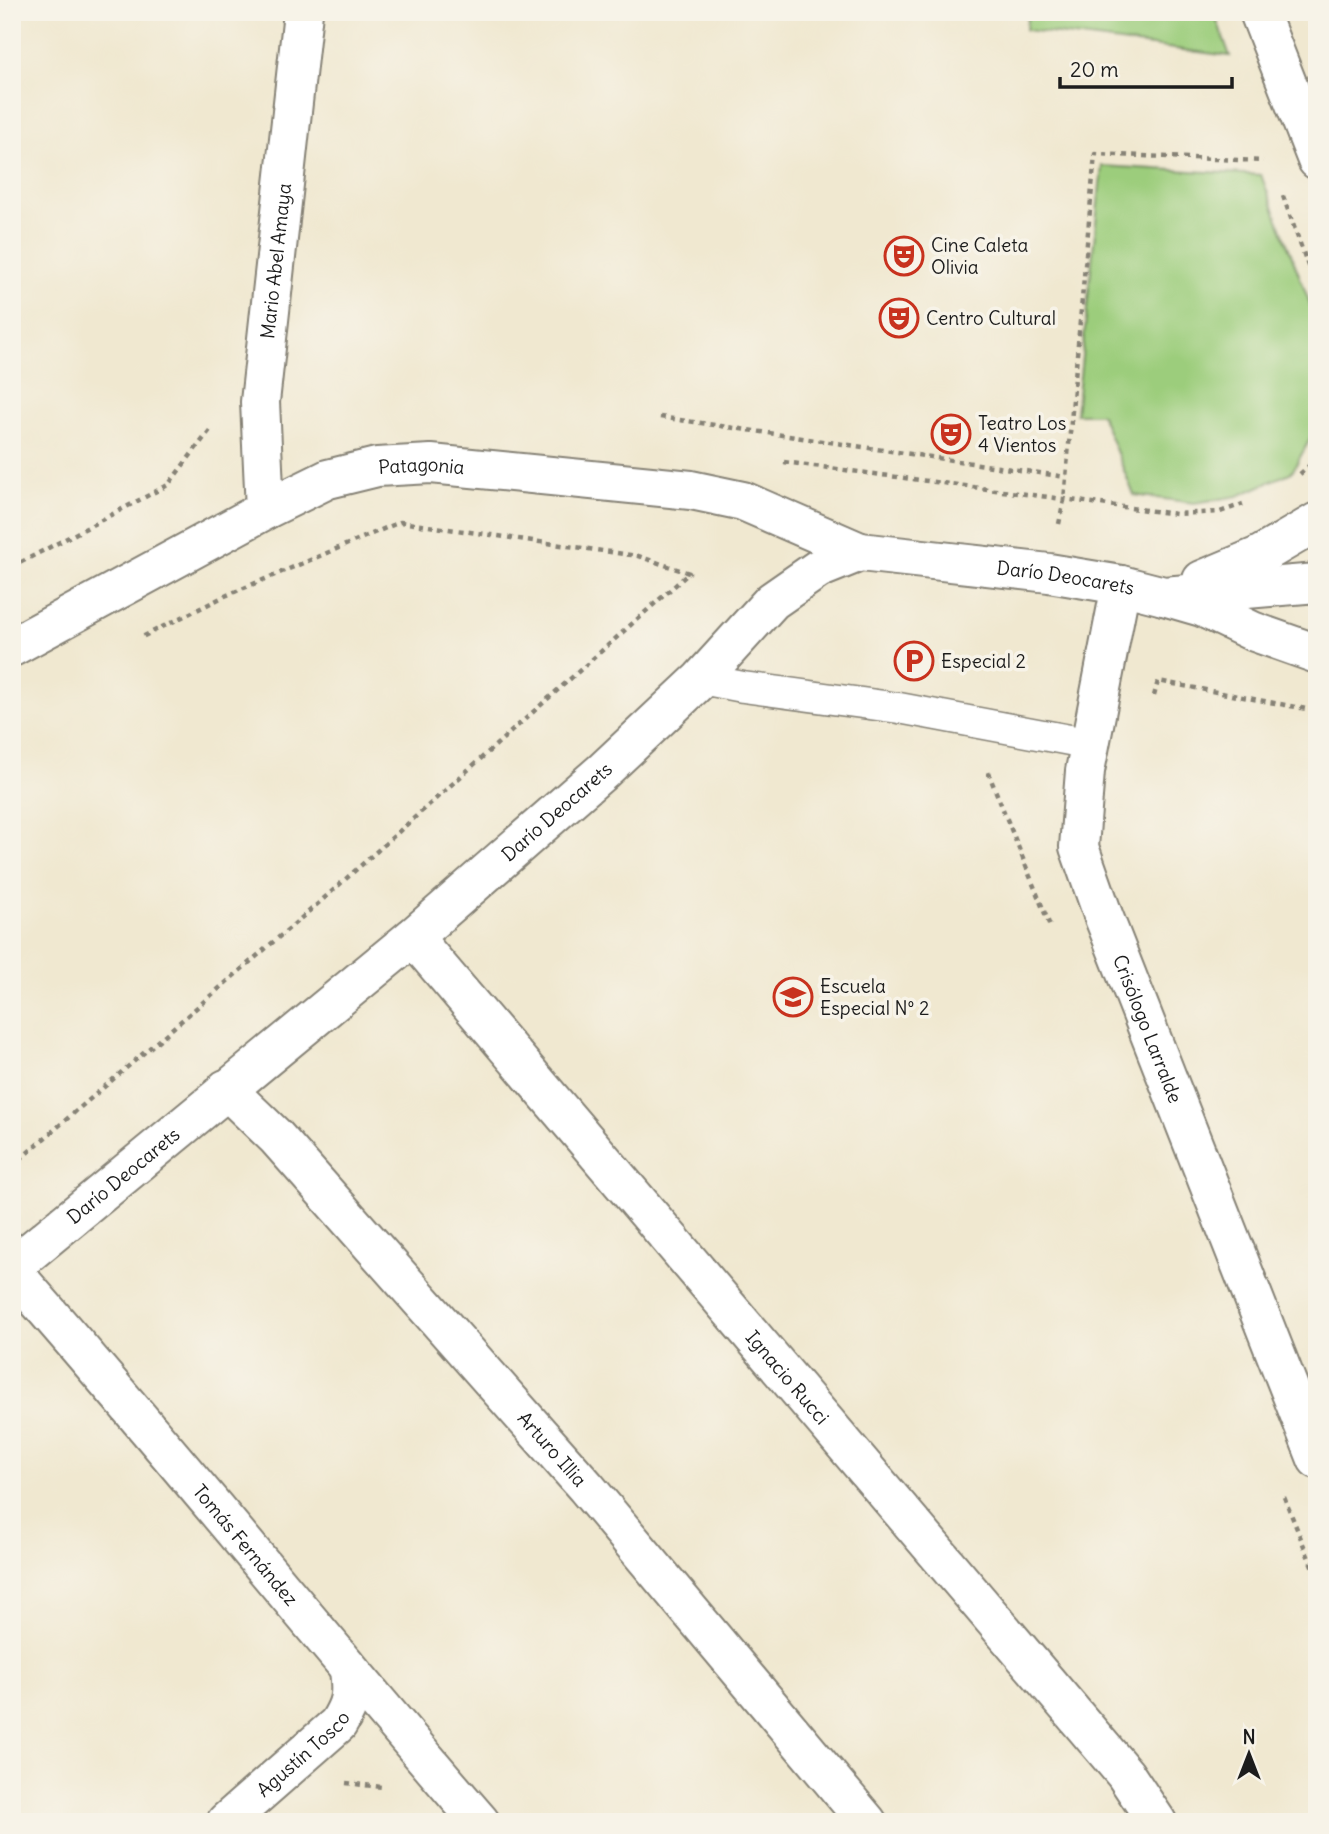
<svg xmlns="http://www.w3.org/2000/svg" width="1329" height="1834" viewBox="0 0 1329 1834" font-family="Delius,sans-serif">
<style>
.green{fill:#9ccd7c;stroke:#5c744c;stroke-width:2}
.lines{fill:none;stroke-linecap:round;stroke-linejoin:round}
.service-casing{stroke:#868276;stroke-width:33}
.minor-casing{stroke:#868276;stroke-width:42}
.tertiary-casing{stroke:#868276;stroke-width:42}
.trunk-casing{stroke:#868276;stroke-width:42}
.path{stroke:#868276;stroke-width:4.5;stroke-dasharray:5 5;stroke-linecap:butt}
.service{stroke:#fff;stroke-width:30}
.minor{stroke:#fff;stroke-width:38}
.tertiary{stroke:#fff;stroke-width:38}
.trunk{stroke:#fff;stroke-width:38}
.labels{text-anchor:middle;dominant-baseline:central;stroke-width:7;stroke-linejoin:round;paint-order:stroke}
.poi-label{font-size:19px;fill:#1c1c1c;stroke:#f7f3e8;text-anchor:start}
.street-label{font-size:19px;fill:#1c1c1c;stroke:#f7f3e8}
</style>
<rect width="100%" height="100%" fill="#f7f3e8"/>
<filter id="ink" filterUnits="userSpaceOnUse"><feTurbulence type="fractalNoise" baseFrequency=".0143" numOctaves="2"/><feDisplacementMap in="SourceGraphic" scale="14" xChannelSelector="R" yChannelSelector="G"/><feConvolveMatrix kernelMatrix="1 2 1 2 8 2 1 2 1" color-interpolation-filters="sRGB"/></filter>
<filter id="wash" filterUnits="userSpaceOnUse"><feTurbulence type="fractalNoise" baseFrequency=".00686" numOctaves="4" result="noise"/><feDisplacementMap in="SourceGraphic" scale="28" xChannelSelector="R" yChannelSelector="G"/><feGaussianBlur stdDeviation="1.57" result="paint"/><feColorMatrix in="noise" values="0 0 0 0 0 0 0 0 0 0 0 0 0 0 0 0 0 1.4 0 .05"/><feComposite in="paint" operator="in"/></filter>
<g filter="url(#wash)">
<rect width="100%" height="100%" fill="#f0e8d0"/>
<path class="green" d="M1028 12H1214L1230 56 1026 30Z
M1102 166 1261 175 1317 322V419L1310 439 1292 472 1238 496 1194 503 1134 495 1101 414H1076Z"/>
</g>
<g filter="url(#ink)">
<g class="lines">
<defs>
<path id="service" d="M701 679 743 687 899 708 1091 744"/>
<g id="minor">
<path id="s1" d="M265 510 260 402 303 12"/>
<path id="s2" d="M1121 585 1085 771 1079 847 1103 915 1317 1459"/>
<path id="s3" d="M12 647 265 510 328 479 377 467 431 464 691 490 743 501 860 552"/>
<path id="s4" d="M413 937 1125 1774 1157 1822"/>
<path id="s5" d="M226 1089 276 1137 586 1487 867 1822"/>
<path id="s6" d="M12 1271C171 1451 322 1640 480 1822"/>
<path id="s7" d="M226 1822 338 1724C351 1703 352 1695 349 1670"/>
</g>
<g id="tertiary">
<path d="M1202 580 1259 556 1317 522"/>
<path id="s8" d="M12 1267 413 937 603 771 701 679 772 601 818 569 860 552 1049 573 1121 585 1164 596 1317 583"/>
</g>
<path id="trunk" d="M1259 12 1317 160
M1164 596 1202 607 1252 631 1317 654"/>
</defs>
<use href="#service" class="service-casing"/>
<use href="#minor" class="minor-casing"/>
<use href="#tertiary" class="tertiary-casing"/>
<use href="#trunk" class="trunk-casing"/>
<path class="path" d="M1283 196 1317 291
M660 417 1066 477
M784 462 1176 514 1220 512 1243 504
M1300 474 1311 464 1317 454
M1059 524 1064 500 1095 154 1263 161
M12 567 168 485 210 430
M1154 696 1158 681 1317 711
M12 701 21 697
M988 772 1050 926
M12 1166 321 901 689 573 638 556 400 522 225 596 142 637
M1284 1497 1317 1578
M346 1783 382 1787"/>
<use href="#service" class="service"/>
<use href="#minor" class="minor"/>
<use href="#tertiary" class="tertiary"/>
<use href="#trunk" class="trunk"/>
</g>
</g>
<defs>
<symbol id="theatre-ring" viewBox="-11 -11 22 22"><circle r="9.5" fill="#f7f3e8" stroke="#c8321e" stroke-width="1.5"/><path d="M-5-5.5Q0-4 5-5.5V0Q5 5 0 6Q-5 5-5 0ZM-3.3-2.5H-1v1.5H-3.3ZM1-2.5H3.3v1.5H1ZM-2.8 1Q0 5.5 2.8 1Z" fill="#c8321e"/></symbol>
<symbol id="parking-ring" viewBox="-11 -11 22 22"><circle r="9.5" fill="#f7f3e8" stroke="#c8321e" stroke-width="1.5"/><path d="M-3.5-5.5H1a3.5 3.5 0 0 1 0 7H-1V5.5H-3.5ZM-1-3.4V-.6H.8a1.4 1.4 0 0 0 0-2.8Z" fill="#c8321e"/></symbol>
<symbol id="school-ring" viewBox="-11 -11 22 22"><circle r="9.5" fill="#f7f3e8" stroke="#c8321e" stroke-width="1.5"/><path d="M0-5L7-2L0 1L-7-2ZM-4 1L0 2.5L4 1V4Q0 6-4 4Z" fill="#c8321e"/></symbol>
</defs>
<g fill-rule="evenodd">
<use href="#theatre-ring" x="882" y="234" width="44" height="44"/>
<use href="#theatre-ring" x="877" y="296" width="44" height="44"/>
<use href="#theatre-ring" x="929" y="412" width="44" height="44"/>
<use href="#parking-ring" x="892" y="639" width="44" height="44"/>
<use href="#school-ring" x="771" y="975" width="44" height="44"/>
</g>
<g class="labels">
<g class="poi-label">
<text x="931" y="245">Cine Caleta<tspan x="931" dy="22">Olivia</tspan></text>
<text x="926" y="318">Centro Cultural</text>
<text x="978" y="423">Teatro Los<tspan x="978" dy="22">4 Vientos</tspan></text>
<text x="941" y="661">Especial 2</text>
<text x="820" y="986">Escuela<tspan x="820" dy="22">Especial Nº 2</tspan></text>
</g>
<g class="street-label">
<text stroke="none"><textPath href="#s1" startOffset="250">Mario Abel Amaya</textPath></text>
<text stroke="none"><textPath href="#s3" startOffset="453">Patagonia</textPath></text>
<text stroke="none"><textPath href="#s8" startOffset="1320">Darío Deocarets</textPath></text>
<text stroke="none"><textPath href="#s8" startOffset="710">Darío Deocarets</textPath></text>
<text stroke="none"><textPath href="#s2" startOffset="460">Crisólogo Larralde</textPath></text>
<text stroke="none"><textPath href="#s8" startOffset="144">Darío Deocarets</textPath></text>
<text stroke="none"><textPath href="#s4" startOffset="578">Ignacio Rucci</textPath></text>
<text stroke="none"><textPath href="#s5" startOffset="486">Arturo Illia</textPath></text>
<text stroke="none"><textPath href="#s6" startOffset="360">Tomás Fernández</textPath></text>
<text stroke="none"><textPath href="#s7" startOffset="103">Agustín Tosco</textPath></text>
</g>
</g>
<rect width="1329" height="1834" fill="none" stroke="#f7f3e8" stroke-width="42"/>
<g transform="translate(1249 1754)" stroke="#f7f3e8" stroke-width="5" paint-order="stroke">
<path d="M0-5L12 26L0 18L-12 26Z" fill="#1c1c1c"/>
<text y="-10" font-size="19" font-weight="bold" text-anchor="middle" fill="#1c1c1c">N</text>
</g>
<path d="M1060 77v10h172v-10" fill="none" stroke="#1c1c1c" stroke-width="3.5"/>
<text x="1070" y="77" font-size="21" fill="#1c1c1c" stroke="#f7f3e8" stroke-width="5" paint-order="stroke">20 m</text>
</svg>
